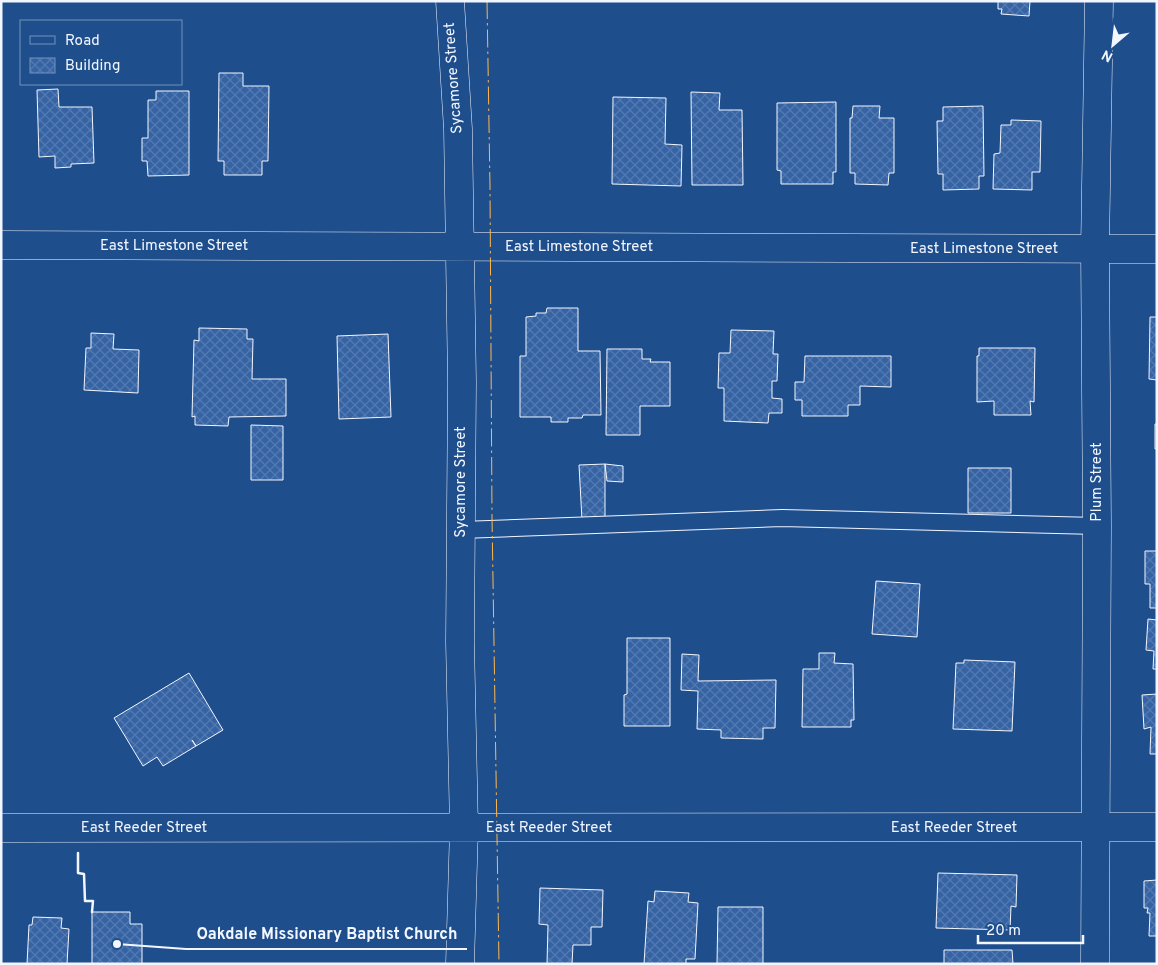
<svg xmlns="http://www.w3.org/2000/svg" width="1158" height="965" viewBox="0 0 1158 965" font-family="Overpass,sans-serif">
<style>
.building{fill:url(#building-cross-hatch);stroke:#f2f6ff}
.lines{fill:none;stroke-linecap:round;stroke-linejoin:round}
.service-casing{stroke:#f2f6ff;stroke-width:18}
.minor-casing{stroke:#f2f6ff;stroke-width:29}
.service{stroke:#1f4e8c;stroke-width:16}
.minor{stroke:#1f4e8c;stroke-width:28}
.wall{stroke:#f2f6ff;stroke-width:2.5}
.power{stroke:#ffb74d;stroke-width:1;stroke-dasharray:18 4 2.5 4;stroke-linecap:butt}
.labels{text-anchor:middle;dominant-baseline:central;stroke-width:4;stroke-linejoin:round;paint-order:stroke}
.street-label{font-size:15px;fill:#f2f6ff;stroke:#1f4e8c}
.leader{fill:none;stroke:#f2f6ff;stroke-width:2}
.callout-dot{fill:#f2f6ff;stroke:#1f4e8c;stroke-width:2}
.callout-label{font-size:16px;text-anchor:middle;font-weight:bold;fill:#f2f6ff;stroke:#1f4e8c;stroke-width:4;stroke-linejoin:round;paint-order:stroke}
</style>
<defs>
<pattern id="building-cross-hatch" width="8" height="8" patternUnits="userSpaceOnUse" patternTransform="scale(1.25)"><rect width="8" height="8" fill="#3563a3"/><path d="M0 0l8 8M0 8l8-8" fill="none" stroke="#537ab1"/></pattern>
</defs>
<rect width="100%" height="100%" fill="#1f4e8c"/>
<path class="building" d="M998 1H1030L1029 16 1001 14 1002 9H998Z
M219 73H243V86H269L268 161H262V175H224V161H218Z
M58 89 59 107H92L94 163 71 164V167L55 168V156L39 157 37 90Z
M156 91H189V175L148 176 147 161H142V138H148V100H156Z
M691 92 720 93 719 110H742L743 185H692Z
M613 97 666 98 665 144 682 145 681 186 612 184Z
M836 102V172H833V184H781V171L777 170V103Z
M853 106H880L879 118H894V173H889L888 185 855 184V173H850V118H852Z
M983 106 984 176H979V189L943 190V174H938L937 121H943V107Z
M1011 120 1041 121 1040 172H1032V190L993 189 994 154 1000 153 1001 125H1011Z
M547 308H578V351H600L601 415H583L582 418H568V422H551V417H520V356H526V317L536 316V313H546Z
M1150 317H1157V380L1149 379Z
M199 328 247 329V339H253L252 379H286V416L229 417 228 426 195 425V416L192 417 194 340 199 341Z
M731 330 774 331 773 354H778L777 381H772V398L782 399V413H769L768 423 724 421V388H718L719 353H730Z
M91 333 114 334 113 349 139 350 138 393 84 390 86 348H91Z
M388 334 391 417 339 419 337 336Z
M979 348H1035L1034 402 1030 401 1031 415H994V401L977 402V356H979Z
M607 349H642V359H651L650 362H670V406H640V435H606Z
M805 356H891V387L860 386V405H848V416H802V400H795V382H804Z
M1155 424H1157V449H1155Z
M251 425 283 426V480H251Z
M605 464V519L582 520 579 465Z
M605 464 623 466V482L607 481Z
M968 468H1011V513H968Z
M1145 551H1157V608H1150V584H1145Z
M876 581 920 584 917 637 872 634Z
M1148 619 1157 620V669H1153L1154 651 1146 650Z
M627 638H670V726H624V695L627 694Z
M819 653H835L834 663 853 664 854 720H851V727H802L803 669H819Z
M682 654 699 655 698 681 776 680 775 728H763V739L721 738V730L697 729 698 691 681 690Z
M964 660 1015 662 1012 731 953 729 956 663H964Z
M189 673 223 730 196 746 192 740 196 746 163 766 157 757 143 766 114 718Z
M1157 694V754H1150L1151 727 1144 729 1142 695Z
M938 873 1017 875 1016 907 1011 906 1010 930 936 928Z
M1157 880V936H1149L1150 913H1147L1148 908H1144V881Z
M540 888 603 890 602 927H591V945H573L572 964H547L548 925 539 924Z
M655 891 689 893 688 902 698 903 695 959H686V964H644L648 901 654 902Z
M718 907H763V964H717Z
M92 912H130V924H142V964H92Z
M33 917 62 918 61 928 69 929 67 964H27L29 925H32Z
M944 950H1012L1013 964H944Z"/>
<g class="lines">
<defs>
<path id="service" d="M461 530 782 518 1097 526"/>
<path id="minor" d="M450 1 458 129 462 382 460 642 464 828 460 964
M1 245 1157 249
M1 828 1157 827
M1095 964 1097 526 1095 249 1099 1"/>
</defs>
<use href="#service" class="service-casing"/>
<use href="#minor" class="minor-casing"/>
<use href="#service" class="service"/>
<use href="#minor" class="minor"/>
<path class="wall" d="M78 853V873L84 874 85 901H93L92 912"/>
<path class="power" d="M487 1 490 187 492 516 499 964"/>
</g>
<g class="labels">
<g class="street-label">
<text transform="translate(454 78) rotate(-94)">Sycamore Street</text>
<text x="174" y="246">East Limestone Street</text>
<text x="579" y="247">East Limestone Street</text>
<text x="984" y="249">East Limestone Street</text>
<text transform="translate(461 482) rotate(-90)">Sycamore Street</text>
<text transform="translate(1097 482) rotate(-90)">Plum Street</text>
<text x="144" y="828">East Reeder Street</text>
<text x="549" y="828">East Reeder Street</text>
<text x="954" y="828">East Reeder Street</text>
</g>
</g>
<path class="leader" d="M117 944L186 949H467"/>
<circle class="callout-dot" cx="117" cy="944" r="5"/>
<g class="callout-label">
<text x="327" y="939">Oakdale Missionary Baptist Church</text>
</g>
<rect width="1158" height="965" fill="none" stroke="#f2f6ff" stroke-width="5"/>
<rect x="20" y="20" width="162" height="65" fill="#1f4e8c" stroke="#7391ba"/>
<rect x="30" y="36" width="25" height="8" fill="#1f4e8c" stroke="#7391ba"/>
<text x="65" y="45" font-size="15" fill="#f2f6ff">Road</text>
<rect x="30" y="58" width="25" height="15" fill="url(#building-cross-hatch)" stroke="#7391ba"/>
<text x="65" y="70" font-size="15" fill="#f2f6ff">Building</text>
<g transform="translate(1113 45) rotate(208)" stroke="#1f4e8c" stroke-width="4" paint-order="stroke">
<path d="M0-4L9 19L0 12L-9 19Z" fill="#f2f6ff"/>
<text y="-8" font-size="14" font-weight="bold" text-anchor="middle" fill="#f2f6ff">N</text>
</g>
<path d="M978 935v8h105v-8" fill="none" stroke="#f2f6ff" stroke-width="2.5"/>
<text x="986" y="935" font-size="15" fill="#f2f6ff" stroke="#1f4e8c" stroke-width="4" paint-order="stroke">20 m</text>
</svg>
